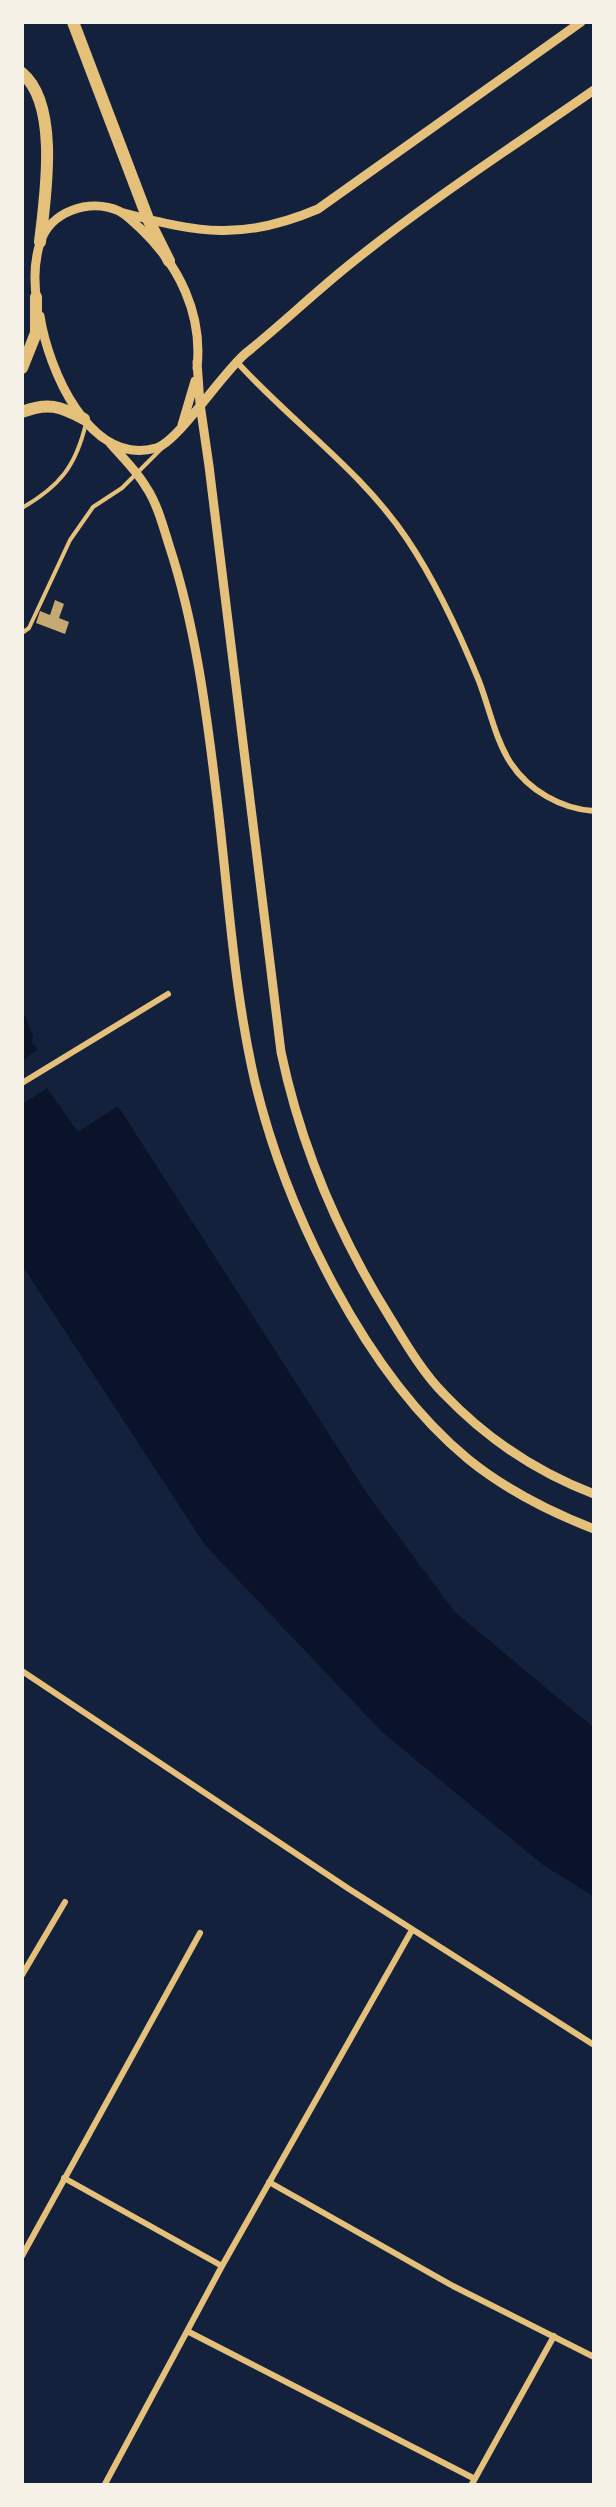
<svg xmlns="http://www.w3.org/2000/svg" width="616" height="2507" viewBox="0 0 616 2507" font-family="'Archivo Narrow',sans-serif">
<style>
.water{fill:#0b132b}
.building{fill:#c6a872}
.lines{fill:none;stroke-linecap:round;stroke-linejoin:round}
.service{stroke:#e5c07b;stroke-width:4}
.minor{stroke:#e5c07b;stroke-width:6}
.tertiary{stroke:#e5c07b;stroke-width:9}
.trunk{stroke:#e5c07b;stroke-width:12}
</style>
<rect width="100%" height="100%" fill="#14213d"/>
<path class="water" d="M23 1012 33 1035 32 1043 38 1050 23 1060Z
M47 1088 78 1132 118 1106 370 1498 455 1612 593 1727V1896L543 1865 382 1732 205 1545 23 1267V1104Z"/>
<path class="building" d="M55 600 64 604 59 618 69 622 65 634 36 623 40 611 50 615Z"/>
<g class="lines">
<path class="service" d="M22 508C60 486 76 466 86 423
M22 633 29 628 70 540 93 507 122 488 162 448"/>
<path class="minor" d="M236 361C291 422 361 470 407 539 436 582 459 632 479 681 489 707 495 738 510 762 528 790 561 809 594 811
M22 1083 168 994
M22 1671 349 1889 594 2045
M22 1975 65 1902
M64 2178 222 2266
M269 2182 453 2286 594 2357
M22 2256 200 1933
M187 2331 475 2479
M105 2484 222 2266 412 1930
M472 2484 554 2336"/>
<path class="tertiary" d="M124 213C200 233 243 241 318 209L581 22
M37 303C34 284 34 262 40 243 50 211 90 198 119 211 127 215 134 223 140 228 179 265 203 314 197 368
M40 316C48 368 89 467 156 448 178 442 222 373 246 353 281 325 314 293 349 265 427 202 512 147 594 90
M197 362 200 404 209 466 281 1052C301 1147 338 1234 389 1316 405 1342 422 1372 444 1394 487 1439 536 1472 594 1494
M182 425 195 381
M110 443C122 457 137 471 146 487 157 503 163 526 169 545 195 624 206 708 216 791 228 887 233 987 255 1082 286 1210 365 1374 468 1459 505 1489 550 1512 594 1529"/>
<path class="trunk" d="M73 22 148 219 169 261
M22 73C60 105 45 198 40 242
M22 368 36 333V297
M22 412C48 402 60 406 84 419"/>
</g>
<rect width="616" height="2507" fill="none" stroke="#f6f1e7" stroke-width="48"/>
</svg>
